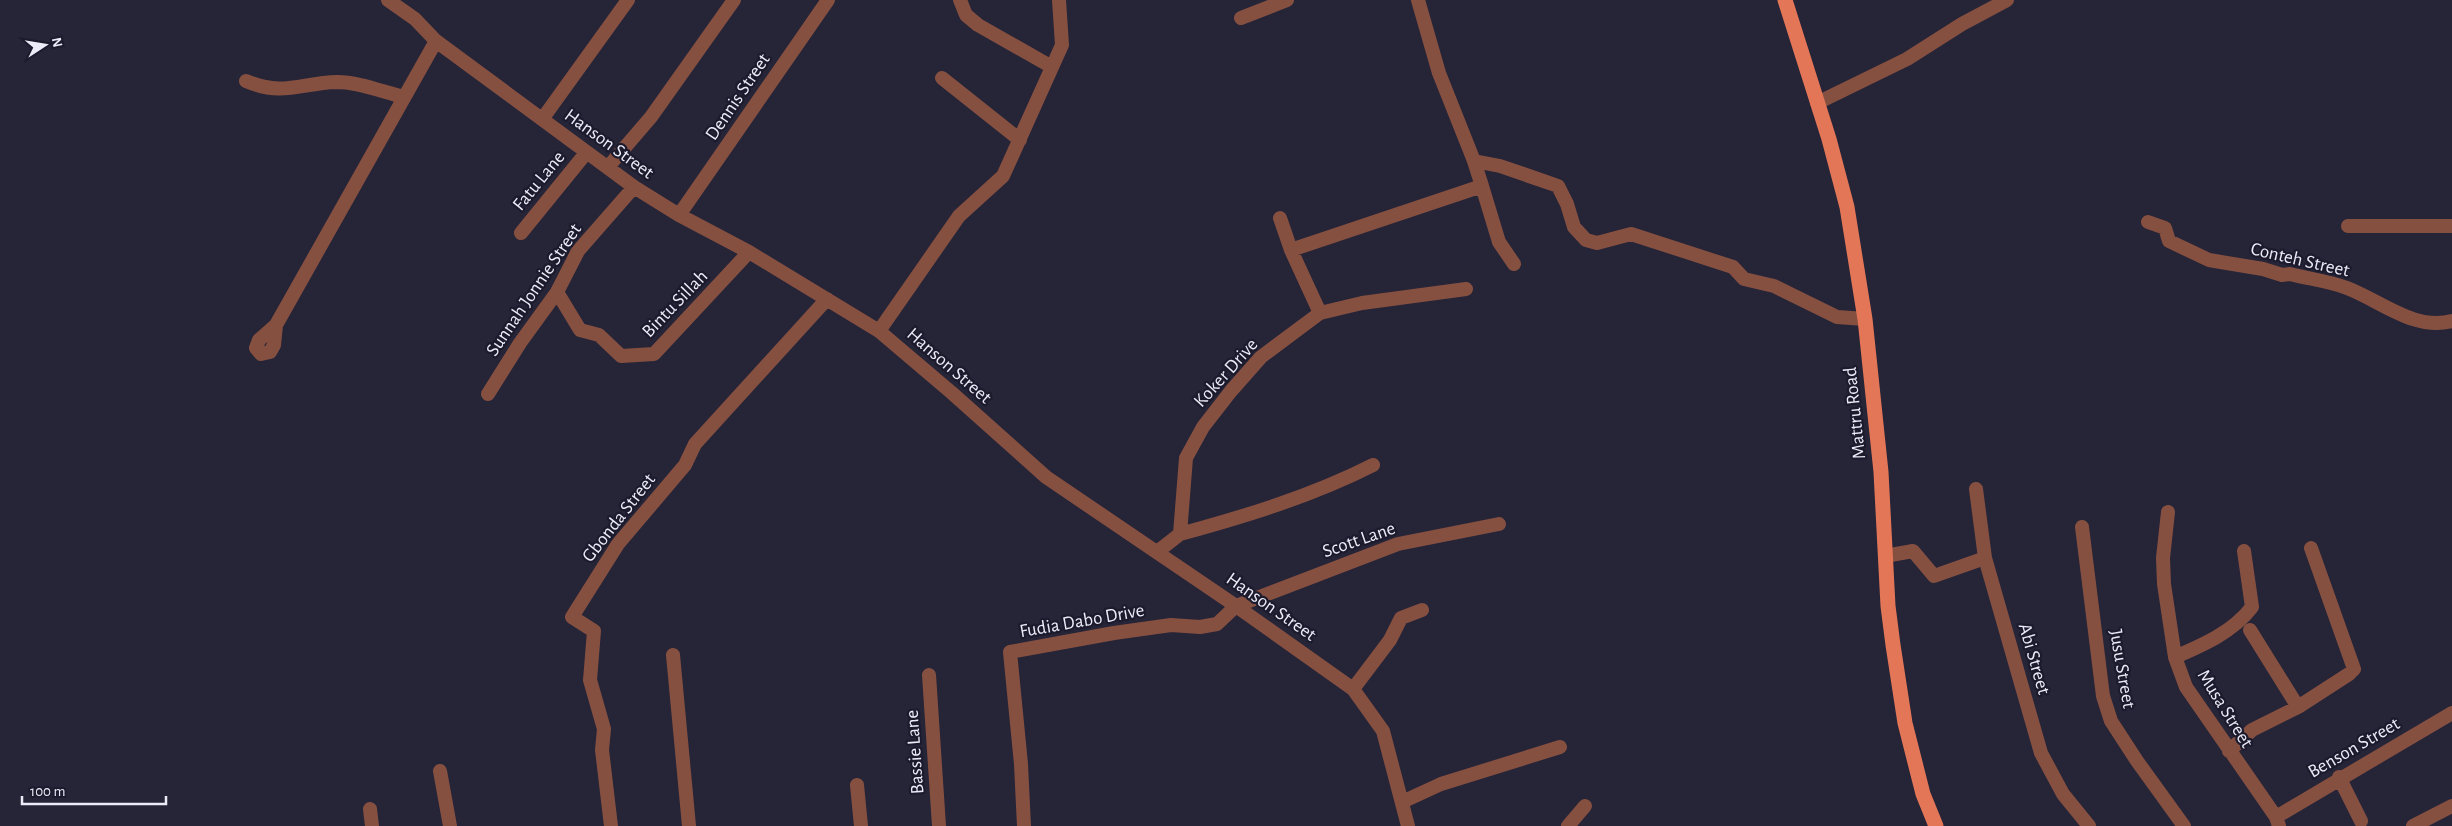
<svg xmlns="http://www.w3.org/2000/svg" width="2452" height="826" viewBox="0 0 2452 826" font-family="'Alegreya Sans',sans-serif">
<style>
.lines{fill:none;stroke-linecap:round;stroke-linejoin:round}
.minor{stroke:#865041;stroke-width:14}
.major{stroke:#e47658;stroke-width:15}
.labels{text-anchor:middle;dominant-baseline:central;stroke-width:4.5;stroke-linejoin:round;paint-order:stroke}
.street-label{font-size:19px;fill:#ecebf8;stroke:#1c1a2d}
</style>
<rect width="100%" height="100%" fill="#262437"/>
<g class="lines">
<path class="minor" d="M388 0 415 19 436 41 634 187 679 215 749 252 879 331 952 393 1046 477 1236 606 1353 689 1383 731 1408 826
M960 0 966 15 978 25 1052 67
M1418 0 1439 73 1474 161
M1241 18 1287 0
M942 78 1020 140
M246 81C284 97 300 83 337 82 359 82 383 92 404 97
M1817 103 1907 59 1962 24 2007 0
M543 118 628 0
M608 167 651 117 734 0
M1482 186 1499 242 1514 264
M679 215 828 0
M1280 218 1291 250 1320 313
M2148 222 2165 228 2169 241 2209 260 2263 269 2282 275 2290 274C2309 279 2329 281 2347 288 2381 301 2414 331 2452 321
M2348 226H2452
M521 233 586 153
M1291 250 1482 186 1474 161 1500 166 1558 186 1567 204 1574 227 1586 240 1597 243 1631 234 1733 267 1744 279 1774 286 1837 317 1865 319
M557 292 580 330 599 335 621 356 654 354 749 252
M276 325 274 345 270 352 261 354 256 348 259 340 276 325 436 41
M879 331 959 216 1003 176 1062 45 1059 0
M488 394 520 343 557 292 578 251 634 187
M1976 489 1985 558 2041 753 2063 794 2089 826
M2168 512 2163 558 2164 584 2175 657 2186 687 2276 817 2279 826
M2082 527 2103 696 2111 721 2137 761 2184 826
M1180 534C1246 516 1312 496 1373 465
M1157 552 1180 534 1186 458 1203 427 1231 391 1261 357 1320 313 1362 303 1466 289
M1885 556 1913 551 1934 576 1985 558
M2250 630 2298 707
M673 655 689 826
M2175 657C2203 645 2233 632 2252 607L2244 551
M929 675 939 826
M1353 689 1390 640 1401 618 1422 610
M2229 751 2252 730 2298 707 2349 674 2354 669 2311 548
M440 771 450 826
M2339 777 2361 821
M857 785 861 826
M1402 802 1441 784 1560 747
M370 809 372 826
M2276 817 2452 713
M611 826 602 750 604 729 590 680 594 631 572 617 618 544 685 465 695 444 827 299
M1024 826 1021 764 1010 652 1114 633 1171 625 1200 627 1217 624 1236 606 1398 544 1499 524
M1568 826 1585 806
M2413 826 2452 806"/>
<path class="major" d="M1785 0 1829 139 1847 207 1865 319 1881 472 1888 606 1893 645 1905 723 1923 794 1936 826"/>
</g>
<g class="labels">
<g class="street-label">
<text transform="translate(738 97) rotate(-56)">Dennis Street</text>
<text transform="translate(609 144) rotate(36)">Hanson Street</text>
<text transform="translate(539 181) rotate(-51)">Fatu Lane</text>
<text transform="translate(2300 260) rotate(13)">Conteh Street</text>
<text transform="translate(534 290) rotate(-56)">Sunnah Jonnie Street</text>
<text transform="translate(675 304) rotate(-46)">Bintu Sillah</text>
<text transform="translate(949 366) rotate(41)">Hanson Street</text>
<text transform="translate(1226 373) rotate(-48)">Koker Drive</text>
<text transform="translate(1855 413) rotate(-96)">Mattru Road</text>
<text transform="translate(619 518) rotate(-52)">Gbonda Street</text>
<text transform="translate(1359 540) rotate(-19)">Scott Lane</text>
<text transform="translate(1271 607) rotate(35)">Hanson Street</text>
<text transform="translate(1082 621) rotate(-10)">Fudia Dabo Drive</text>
<text transform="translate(2034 659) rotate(74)">Abi Street</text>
<text transform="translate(2122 669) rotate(80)">Jusu Street</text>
<text transform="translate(2225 709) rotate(58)">Musa Street</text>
<text transform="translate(2354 748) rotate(-30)">Benson Street</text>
<text transform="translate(915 752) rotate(-94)">Bassie Lane</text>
</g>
</g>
<g transform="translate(45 45) rotate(78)" stroke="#1c1a2d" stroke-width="4" paint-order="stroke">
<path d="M0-4L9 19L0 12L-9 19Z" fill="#ecebf8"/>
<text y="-8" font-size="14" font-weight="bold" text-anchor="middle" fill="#ecebf8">N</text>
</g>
<path d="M22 796v8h144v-8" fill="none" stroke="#ecebf8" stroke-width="2.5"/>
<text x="30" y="796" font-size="15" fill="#ecebf8" stroke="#1c1a2d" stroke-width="4" paint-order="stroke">100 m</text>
</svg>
